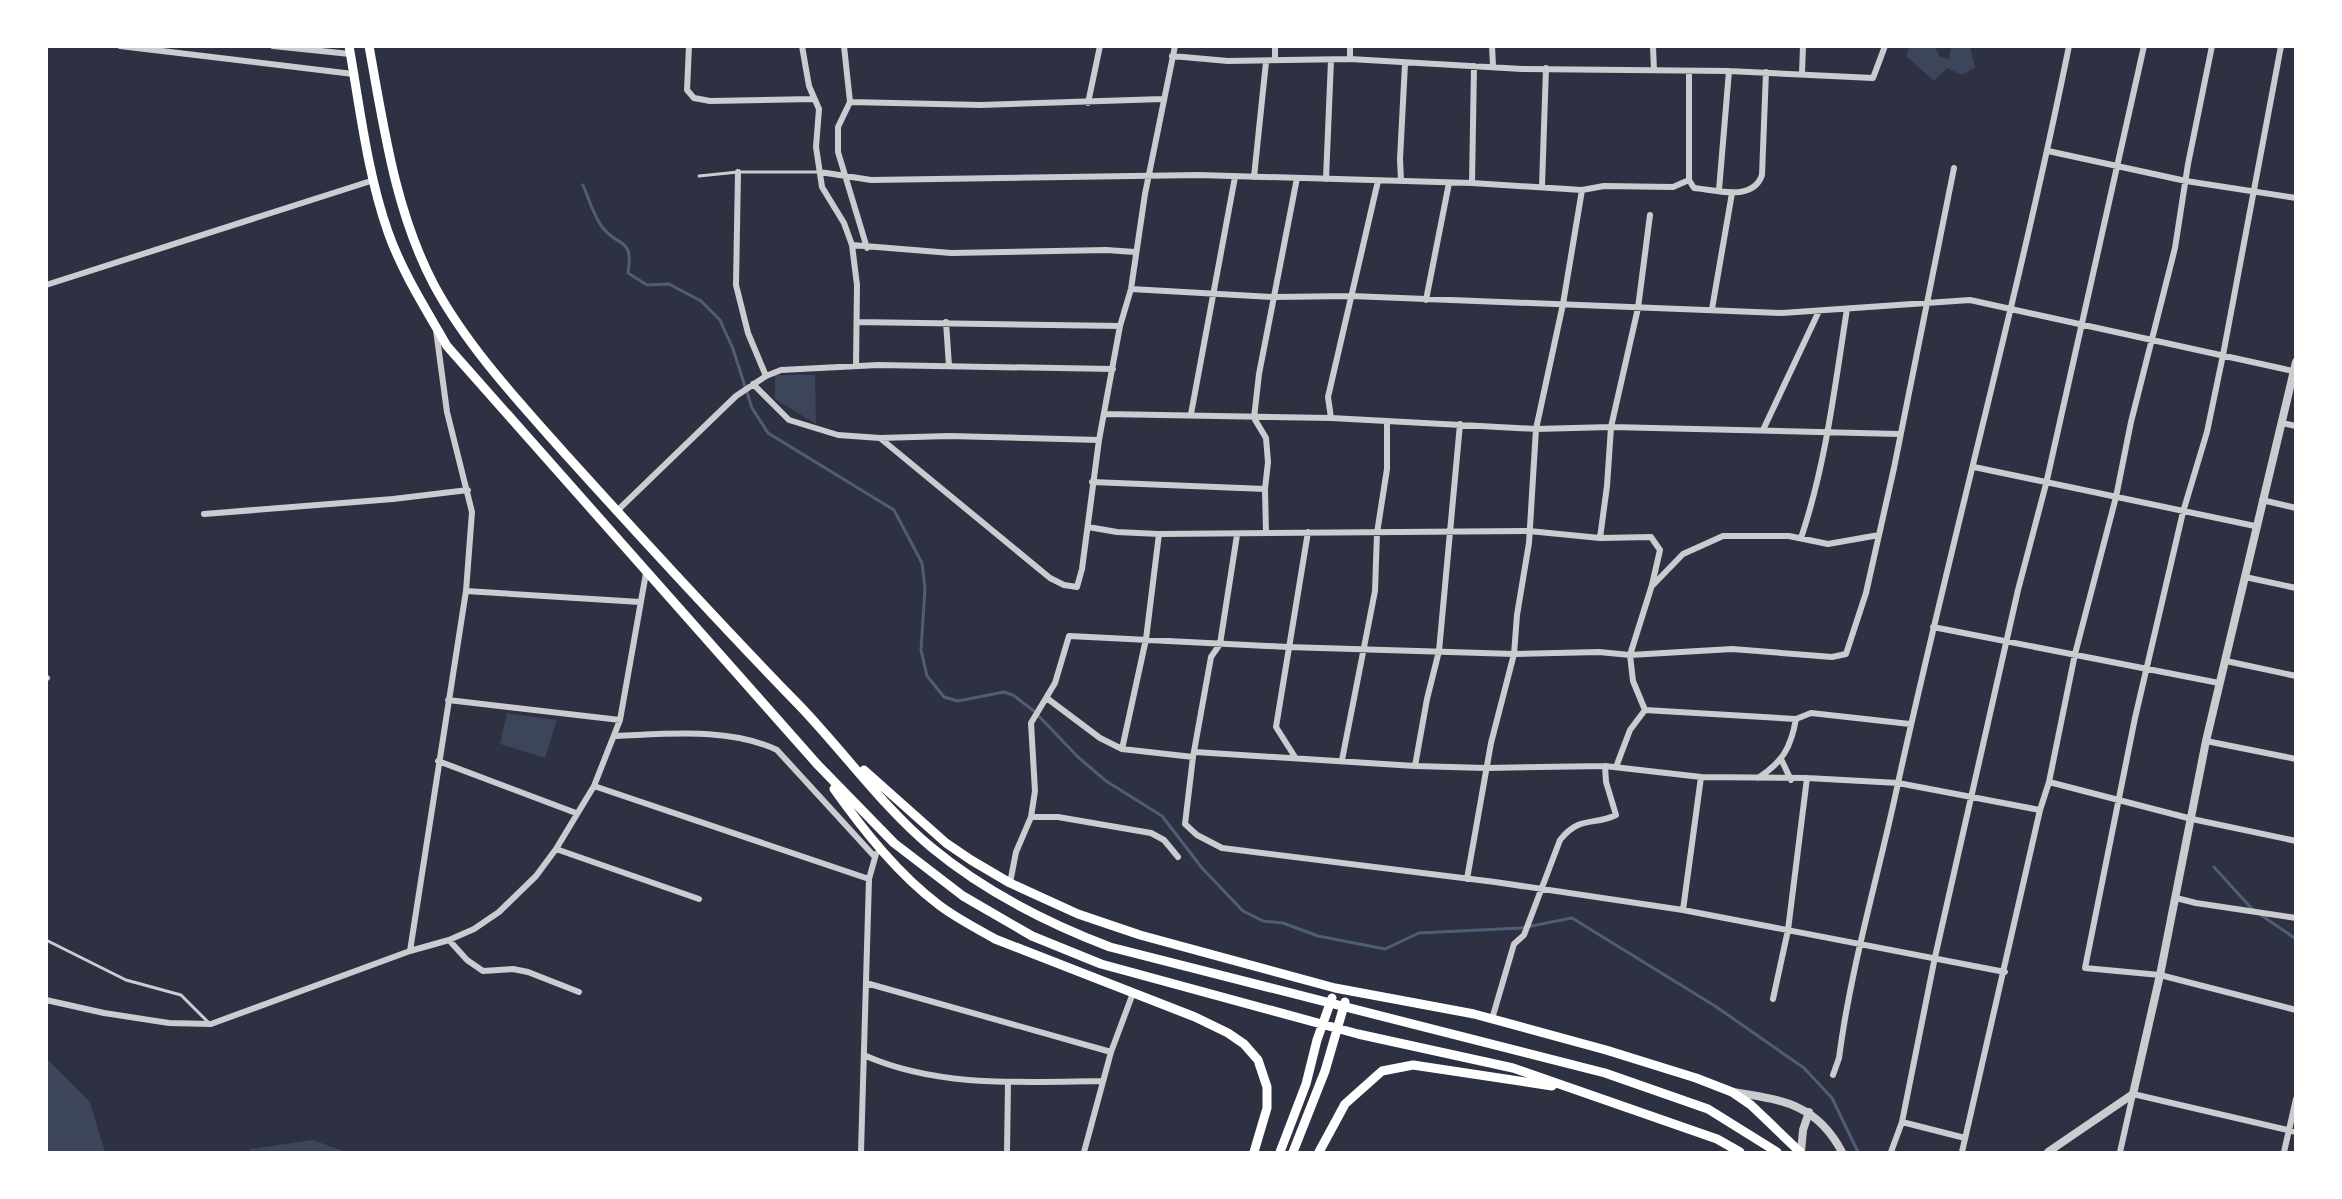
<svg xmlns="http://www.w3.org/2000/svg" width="2342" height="1199" viewBox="0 0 2342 1199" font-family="'Exo 2',sans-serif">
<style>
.green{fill:#3c4559}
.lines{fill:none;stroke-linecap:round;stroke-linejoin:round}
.stream{stroke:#4f5d75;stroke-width:3}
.service{stroke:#caccd0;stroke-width:3}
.minor{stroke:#caccd0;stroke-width:6}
.tertiary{stroke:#caccd0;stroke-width:8}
.primary{stroke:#fff;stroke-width:9}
</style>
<rect width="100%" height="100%" fill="#2d3142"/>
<path class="green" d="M1909 47H1935L1940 57 1949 59 1951 47H1970L1975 68 1962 75 1947 68 1934 81 1906 56Z
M775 375H815L816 424 775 399Z
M507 713 557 720 545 758 500 744Z
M46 1058 90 1102 105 1152H47Z
M313 1140 345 1152H250V1149Z"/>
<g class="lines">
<path class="stream" d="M583 185C589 199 594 217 603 228 618 248 634 236 628 273L647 285 669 284 701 301 720 320 733 349 752 408 768 433 894 510 922 563 925 588 921 650 927 676 944 697 958 701 1004 692 1013 695 1034 711 1078 757 1106 781 1162 816 1202 868 1243 911 1263 921 1283 923 1318 936 1385 949 1419 933 1521 928 1572 918 1715 1006 1804 1068 1832 1098 1858 1152
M2214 867 2253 910
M2261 915 2296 939"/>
<path class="service" d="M699 176 738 172H820
M46 940 126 980 181 995 209 1023"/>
<path class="minor" d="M120 46 353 74
M273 46 350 54
M689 46 687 90 694 98 710 101 813 99
M802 46 809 86 819 109 816 147 822 187 844 223 852 245 857 285 856 366
M844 46 850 102 838 127V152L867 248
M1492 46 1493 66
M1653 46 1654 70
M2281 46 2223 355 2207 432 2183 512 2135 718 2085 968 2160 975 2296 1010
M1172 56 1228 61 1350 59 1522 69 1729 71 1873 78 1885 46
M1350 59V46
M1275 60V46
M1689 72V180L1694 188C1716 190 1753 202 1762 175L1766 72
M1802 73 1803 46
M850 102 981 105 1163 99
M1088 103 1100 46
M2048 151 2186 181 2296 198
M738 172 736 285 748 333 766 376
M820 172 871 180 1199 175 1472 183 1582 190 1604 186 1673 187 1689 180
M1254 177 1266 62
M1326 179 1331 60
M1401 181 1400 159 1405 64
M1472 183 1474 66
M1542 186 1546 68
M1719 190 1729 71
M852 245 951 253 1106 250 1135 252
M46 285 374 180
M1131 289 1274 297 1351 296 1782 313 1970 300 2293 371
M1426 300 1449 183
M1712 309 1732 193
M857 322 1120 326
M946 322 949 366
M753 384 789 420 838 435 880 438
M1105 414 1331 418 1536 429 1611 427 1899 434
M1191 414 1235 177
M1331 418 1328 397 1378 181
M2282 423 2296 426
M1763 430 1819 311
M1099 440 949 436 880 438 1050 578 1064 585 1077 587 1082 569 1099 440 1120 326 1131 289 1145 194 1175 46
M1974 467 2255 526
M1092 482 1265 489
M2262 500 2296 508
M617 511 736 396 766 376 781 370 878 365 1113 369
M204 514 393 499 468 490
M1088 527 1117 532 1159 534 1529 531 1600 538 1651 537 1660 550 1652 585 1630 655 1633 681 1645 710 1630 730 1616 767
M1266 533 1265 489 1268 462 1266 438 1254 418 1259 374 1297 178
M1237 535 1220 644 1211 657 1193 757 1185 824 1197 835 1222 848 1495 882 1683 910 2005 972
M1600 538 1607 486 1611 427 1638 308 1650 215
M1801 538C1826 464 1835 385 1847 309
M2245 577 2296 588
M1653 585 1683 554 1723 536H1789L1828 544 1879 535
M466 591 640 602
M1933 627 2219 683
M2226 661 2296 676
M46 677 47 678
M1048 699 1100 738 1122 749 1146 639 1159 534
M448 700 620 720
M1645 710 1796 719 1811 713 1910 724
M616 736C668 734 729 727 777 750L875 857
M2206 741 2296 759
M1122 749 1193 757
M1195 752 1415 766 1486 768 1605 766 1701 777 1807 778 1898 783 2040 810
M1295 757 1276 727 1308 532
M1342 760 1375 591 1377 533 1387 469V423
M438 761 576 813
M1782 761 1791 780
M1415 766 1427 699 1439 651 1460 424
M1758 778C1783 762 1791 747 1796 719
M2049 782 2192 819 2296 841
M594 786 869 879
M1031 817H1058L1151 833 1164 840 1178 857
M556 849 699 899
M1467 879 1491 743 1514 654 1517 615 1529 543 1536 429 1563 304 1582 190
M1010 883 1016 852 1031 817 1035 791 1031 723 1055 683 1069 636 1288 647 1514 654 1599 652 1630 655 1732 649 1832 657 1846 654 1866 593 1894 468 1954 168
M2176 898 2196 903 2296 918
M1683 910 1701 777
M449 940 467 960 483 971 513 969 528 972 579 992
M410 951 466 591 472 512 447 412 436 330
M866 983 1111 1052
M1773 999 1788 930 1807 778
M46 1000 104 1013 169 1023 211 1024 410 951 449 940 474 929 499 912 536 876 556 849 594 786 620 720 646 573
M1492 1019 1514 944 1524 935 1560 840C1580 815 1594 826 1616 815L1606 782 1605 766
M866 1056C939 1088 1024 1082 1102 1081
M1833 1075 1839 1058C1851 965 1879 874 1898 783 1952 537 2019 294 2069 46
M1902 1122 1965 1138
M861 1152 869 879 876 854
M1007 1152 1008 1082
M1084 1152 1111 1052 1133 993
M1891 1152 1902 1122 1935 957 2018 590 2046 484 2144 46
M1962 1152 2040 810 2049 782 2075 654 2116 497 2131 422 2175 248 2188 164 2212 46
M2120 1152 2133 1094 2296 1132
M2284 1152 2296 1099"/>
<path class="tertiary" d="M1733 1092C1783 1100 1817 1104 1842 1152
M1801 1152 1803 1130 1809 1112
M2048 1152 2133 1094 2160 975 2206 741 2296 362"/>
<path class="primary" d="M349 46C360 108 367 172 388 232 402 272 426 309 447 346L817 764 894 843 963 896 1032 936 1101 964 1358 1034 1513 1068 1717 1139 1740 1152
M369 46C384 128 395 211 434 285 468 348 521 404 568 457 644 541 720 624 799 705 844 752 882 806 931 847 984 891 1047 923 1110 947L1605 1073 1708 1109 1777 1152
M864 770 946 843 971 860 1010 883 1078 914 1140 935 1335 988 1474 1014 1606 1050 1696 1078 1732 1092 1751 1105 1800 1152
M834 789C864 831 898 874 939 905 956 918 976 928 995 939L1195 1017 1228 1033 1244 1044 1258 1060 1267 1087V1108L1254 1152
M1280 1152 1306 1084 1317 1040 1332 998
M1293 1152 1325 1071 1345 1002
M1319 1152 1345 1104 1382 1071 1413 1065 1552 1086"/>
</g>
<rect width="2342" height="1199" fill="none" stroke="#ffffff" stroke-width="96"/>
</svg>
